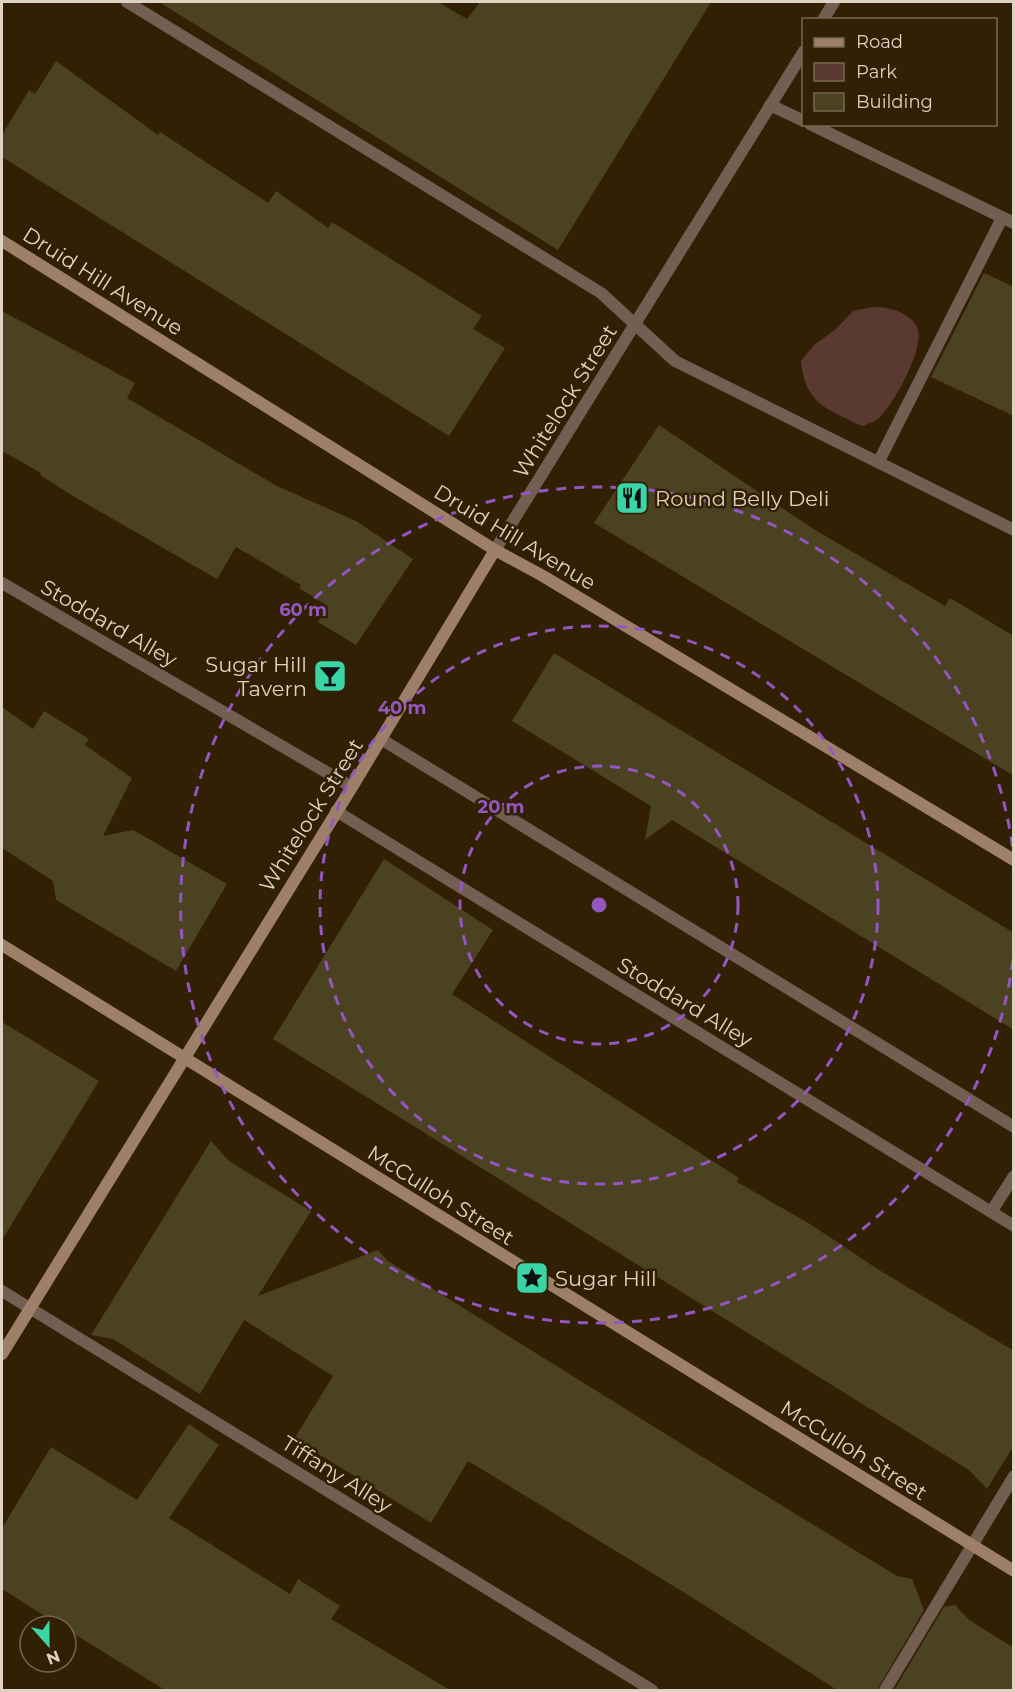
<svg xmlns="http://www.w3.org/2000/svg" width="1015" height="1692" viewBox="0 0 1015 1692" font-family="Montserrat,sans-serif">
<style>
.green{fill:#5a3a30}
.building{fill:#4b4222}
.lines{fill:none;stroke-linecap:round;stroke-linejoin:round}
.lane{stroke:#725f51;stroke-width:12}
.street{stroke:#725f51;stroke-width:12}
.secondary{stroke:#9e806a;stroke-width:12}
.ring{fill:none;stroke:#9456c0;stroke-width:3;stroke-dasharray:10 8}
.labels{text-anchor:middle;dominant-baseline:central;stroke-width:5;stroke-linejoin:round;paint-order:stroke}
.street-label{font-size:21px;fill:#ded2c3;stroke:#322004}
.poi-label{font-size:21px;fill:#ded2c3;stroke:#322004;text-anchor:start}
.centre{fill:#9456c0;stroke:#322004;stroke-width:3}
.ring-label{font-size:18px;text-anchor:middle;font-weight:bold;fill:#9456c0;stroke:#322004;stroke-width:5;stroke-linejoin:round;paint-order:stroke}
</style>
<rect width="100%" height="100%" fill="#322004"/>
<path class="green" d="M872 307C887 306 914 313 918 330 923 351 896 399 882 415 877 421 870 423 862 426 827 409 805 404 801 361L814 345 836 329 853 311Z"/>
<path class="building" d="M159 2H438L467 19 480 2H711L558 250Z
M56 61 158 135 160 132 268 203 276 191 328 228 332 222 482 316 473 329 505 348 449 436 2 157V135L29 90 35 94Z
M984 273 1014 287V416L931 377Z
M2 311 135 383 127 398 277 486 356 521 413 559 356 645 318 622 328 606 299 588 301 585 236 547 217 579 73 496 40 475 41 473 2 451Z
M659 425 812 528 945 606 950 598 1014 636V776L594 523Z
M554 653 1014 933V1030L672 820 645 840 651 806 512 721Z
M2 707 33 729 44 711 89 739 85 745 132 778 103 836 133 830 227 884 176 971 56 900 53 881 2 848Z
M384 859 493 930 452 994 739 1178 737 1182 810 1224 879 1270 1014 1351V1445L987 1489 969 1470 273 1039Z
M2 1022 99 1081 2 1240Z
M211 1141 229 1161 311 1211 258 1296 378 1250 388 1261 701 1456 897 1576 912 1579 924 1610 877 1690H837L698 1601 468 1461 431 1523 294 1439 333 1376 244 1320 200 1394 113 1339 91 1335Z
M189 1424 219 1445 169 1518 290 1594 298 1579 340 1606 331 1619 450 1690H165L66 1629V1626H61L2 1589V1528L51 1447 137 1500Z
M955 1605 969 1620 1014 1648V1690H894L944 1607Z"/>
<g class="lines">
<path class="lane" d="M127 2 601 293 675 361 1014 530
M879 461 1002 218
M2 583 352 787
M381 739 1014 1127
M336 811 1014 1226
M991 1212 1014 1176
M2 1291 652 1690
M885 1690 1014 1476"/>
<path class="street" d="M823 20 834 2
M770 105 804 121
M810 124 1014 223
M495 550 804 51"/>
<path class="secondary" d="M2 241 495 550 543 576 1014 860
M2 945 1014 1571
M2 1354 352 787 495 550"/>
</g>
<g class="ring">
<circle cx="599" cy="905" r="139"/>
<circle cx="599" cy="905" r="279"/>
<path d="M1013 960A418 418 0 1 1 1013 850"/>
</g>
<defs>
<symbol id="restaurant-square" viewBox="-11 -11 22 22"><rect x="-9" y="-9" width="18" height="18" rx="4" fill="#3ad4a5" stroke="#322004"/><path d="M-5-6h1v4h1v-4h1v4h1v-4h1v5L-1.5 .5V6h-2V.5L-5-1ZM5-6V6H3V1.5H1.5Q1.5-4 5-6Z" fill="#111"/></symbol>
<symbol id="bar-square" viewBox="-11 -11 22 22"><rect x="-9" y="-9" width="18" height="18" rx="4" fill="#3ad4a5" stroke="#322004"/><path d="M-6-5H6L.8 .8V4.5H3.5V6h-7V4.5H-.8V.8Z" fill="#111"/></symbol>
<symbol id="sight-square" viewBox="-11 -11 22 22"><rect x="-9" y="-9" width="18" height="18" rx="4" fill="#3ad4a5" stroke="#322004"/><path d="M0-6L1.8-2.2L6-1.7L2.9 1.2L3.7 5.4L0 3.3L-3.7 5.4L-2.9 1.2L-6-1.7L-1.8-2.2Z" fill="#111"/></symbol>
</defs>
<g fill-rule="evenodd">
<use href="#restaurant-square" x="613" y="479" width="38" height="38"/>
<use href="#bar-square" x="311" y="657" width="38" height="38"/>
<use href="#sight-square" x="513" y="1259" width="38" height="38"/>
</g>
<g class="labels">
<g class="street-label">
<text transform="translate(103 281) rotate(32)">Druid Hill Avenue</text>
<text transform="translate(565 401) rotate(-58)">Whitelock Street</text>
<text transform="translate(515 537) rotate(31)">Druid Hill Avenue</text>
<text transform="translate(109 623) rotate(30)">Stoddard Alley</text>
<text transform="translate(311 815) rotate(-58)">Whitelock Street</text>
<text transform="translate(685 1002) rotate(31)">Stoddard Alley</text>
<text transform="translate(441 1195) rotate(32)">McCulloh Street</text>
<text transform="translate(854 1450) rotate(32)">McCulloh Street</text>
<text transform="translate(337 1474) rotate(32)">Tiffany Alley</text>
</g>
<g class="poi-label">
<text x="655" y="498">Round Belly Deli</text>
<text x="307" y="664" text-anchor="end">Sugar Hill<tspan x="307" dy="24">Tavern</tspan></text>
<text x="555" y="1278">Sugar Hill</text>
</g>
</g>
<circle cx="599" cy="905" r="9" class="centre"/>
<g class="ring-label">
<text x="303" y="616">60 m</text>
<text x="402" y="714">40 m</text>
<text x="501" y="813">20 m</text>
</g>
<rect width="1015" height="1692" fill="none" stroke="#ded2c3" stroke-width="6"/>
<rect x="802" y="18" width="195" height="108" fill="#322004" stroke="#776750" stroke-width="1.5"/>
<rect x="814" y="38" width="30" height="9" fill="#9e806a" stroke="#776750" stroke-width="1.5"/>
<text x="856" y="48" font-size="18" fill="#ded2c3">Road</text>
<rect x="814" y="63" width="30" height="18" fill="#5a3a30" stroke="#776750" stroke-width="1.5"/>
<text x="856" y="78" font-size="18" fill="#ded2c3">Park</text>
<rect x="814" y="93" width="30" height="18" fill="#4b4222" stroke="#776750" stroke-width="1.5"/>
<text x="856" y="108" font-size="18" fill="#ded2c3">Building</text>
<g transform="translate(48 1644) rotate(159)"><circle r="28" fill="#322004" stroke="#776750" stroke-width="1.5"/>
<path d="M0-4.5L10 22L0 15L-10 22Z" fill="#3ad4a5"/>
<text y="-9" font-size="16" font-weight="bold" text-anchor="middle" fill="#ded2c3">N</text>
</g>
</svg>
